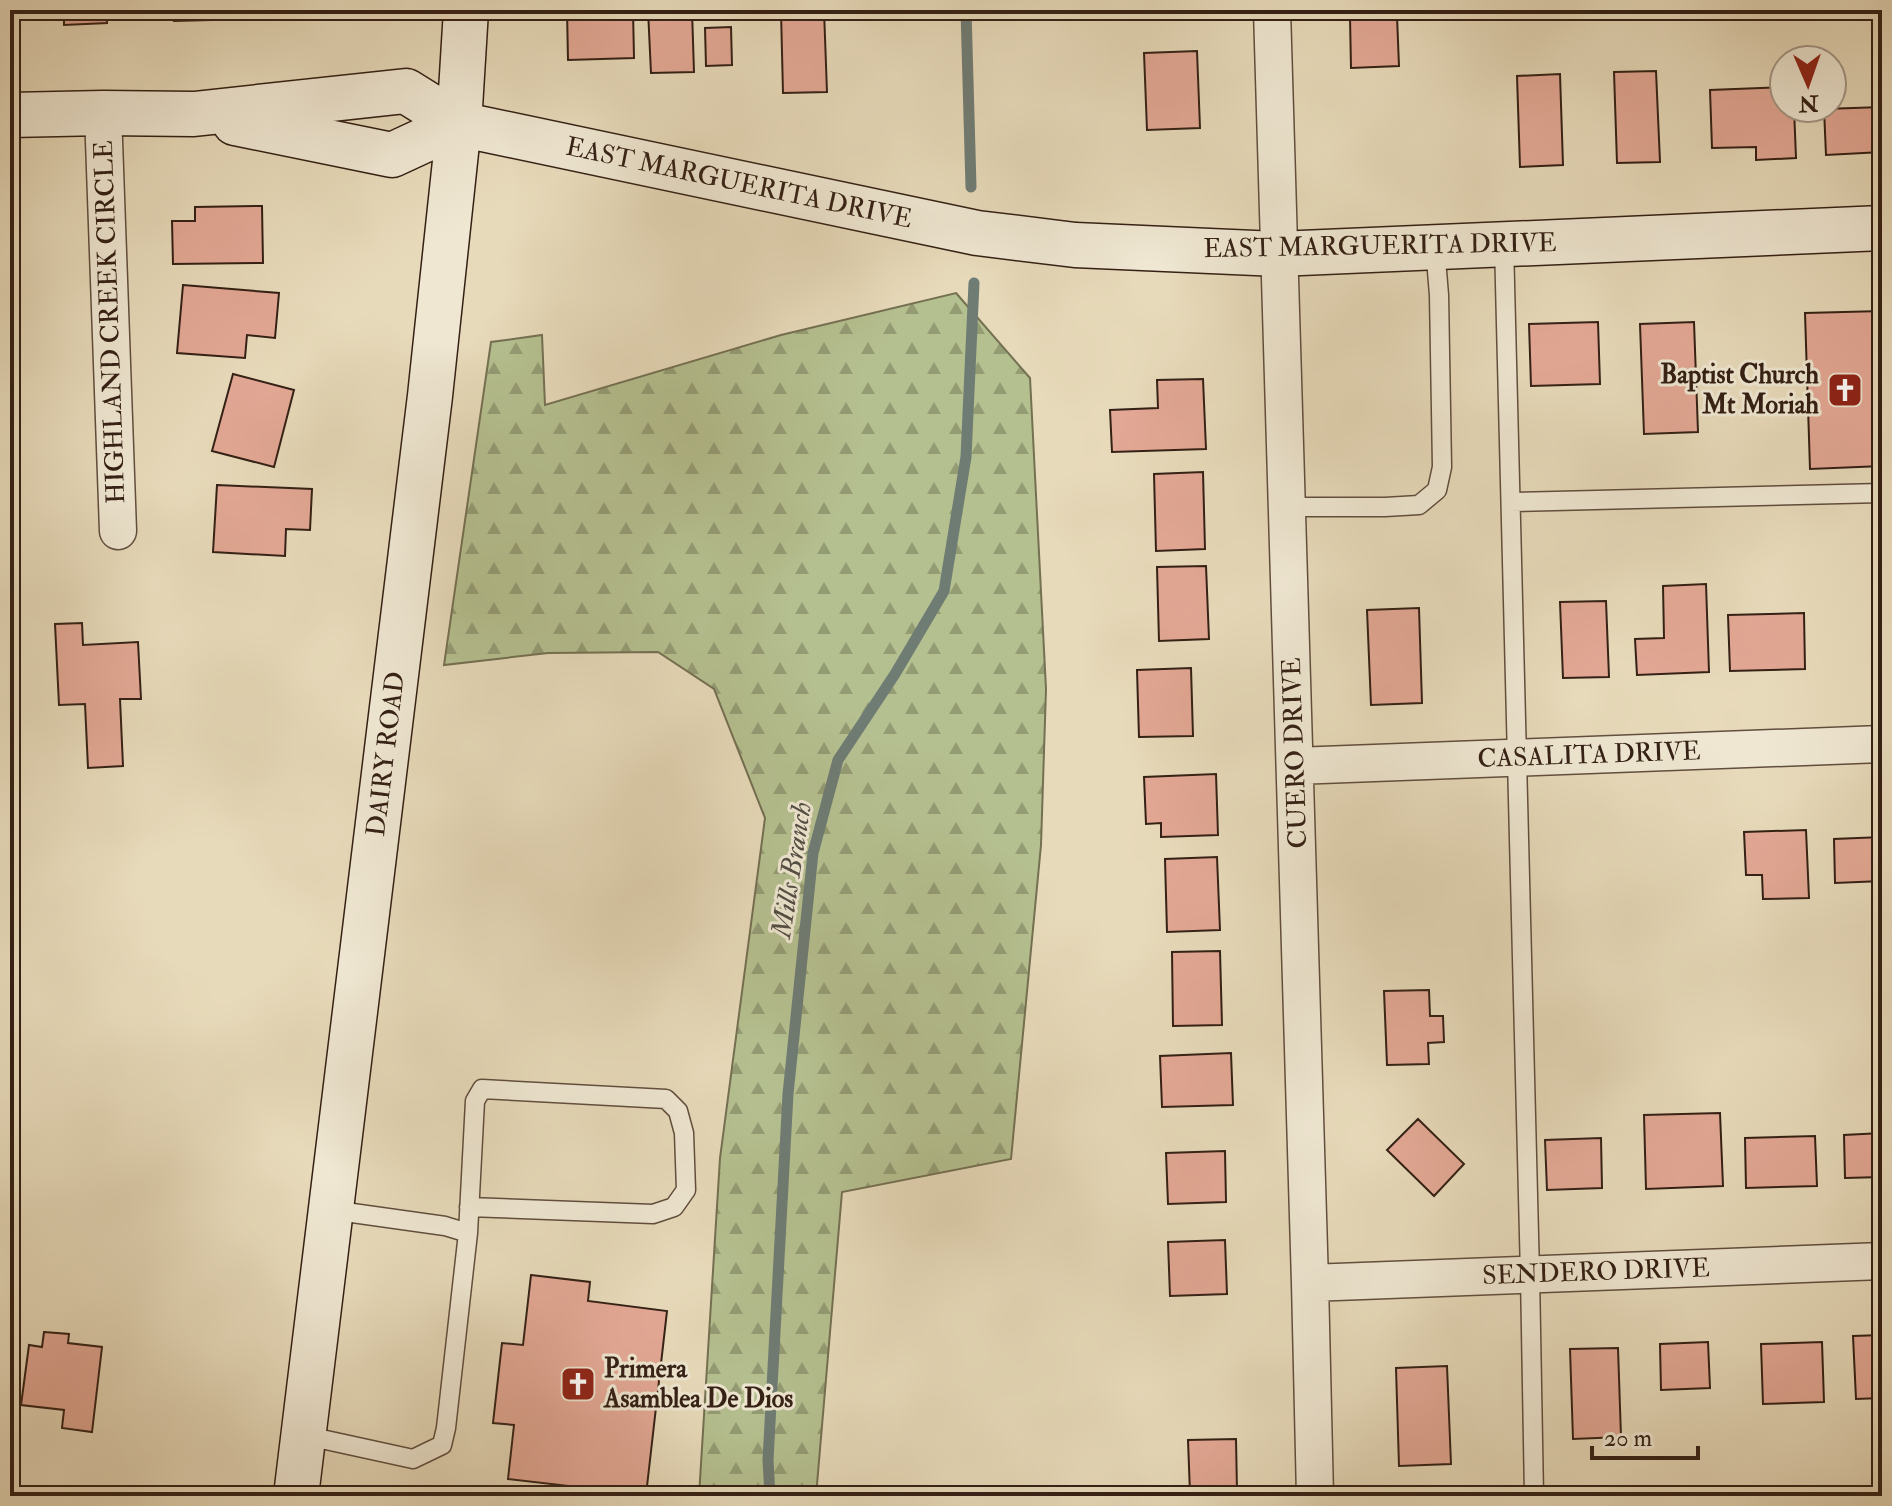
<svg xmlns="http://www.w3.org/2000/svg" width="1892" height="1506" viewBox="0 0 1892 1506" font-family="'IM FELL Double Pica',serif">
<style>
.forest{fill:url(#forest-firs);stroke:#747052;stroke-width:2}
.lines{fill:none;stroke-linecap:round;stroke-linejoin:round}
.stream{stroke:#6f7c74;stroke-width:11}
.building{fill:#e3a895;stroke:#342015;stroke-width:2}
.lane-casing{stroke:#614e3e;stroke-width:21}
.street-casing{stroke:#614e3e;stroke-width:39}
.secondary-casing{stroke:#342015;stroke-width:47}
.lane{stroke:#efe7d2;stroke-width:18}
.street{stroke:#efe7d2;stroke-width:36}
.secondary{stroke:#efe7d2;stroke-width:44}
.labels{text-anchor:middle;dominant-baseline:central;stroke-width:6;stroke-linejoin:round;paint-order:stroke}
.street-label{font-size:26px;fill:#342015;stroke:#efe7d2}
.poi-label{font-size:26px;font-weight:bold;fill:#342015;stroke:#efe7d2;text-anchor:end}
.water-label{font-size:28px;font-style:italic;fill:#524e44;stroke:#efe7d2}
</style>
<defs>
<pattern id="forest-firs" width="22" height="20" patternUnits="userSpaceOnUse" patternTransform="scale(2)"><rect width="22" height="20" fill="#b5c090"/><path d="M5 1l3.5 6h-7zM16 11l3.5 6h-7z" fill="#949c74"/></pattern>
</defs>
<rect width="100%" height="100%" fill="#e7daba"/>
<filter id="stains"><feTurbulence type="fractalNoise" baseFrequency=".0025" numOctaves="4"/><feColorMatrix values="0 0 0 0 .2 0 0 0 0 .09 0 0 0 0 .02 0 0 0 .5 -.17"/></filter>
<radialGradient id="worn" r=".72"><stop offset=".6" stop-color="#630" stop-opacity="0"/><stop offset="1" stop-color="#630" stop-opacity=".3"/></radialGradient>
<path class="forest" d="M956 293 1030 378 1046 689 1041 845 1011 1159 842 1192 816 1496H699L720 1158 765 818 714 689 658 652 548 653 444 665 491 342 542 335 545 405 781 335Z"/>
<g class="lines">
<path class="stream" d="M966 10 971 187
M770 1496 768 1460 788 1094 813 853 838 760 895 674 944 591 966 457 974 283"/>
</g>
<path class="building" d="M64 10H106L107 23 64 25Z
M174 10H211V20L174 21Z
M282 10H327V14L282 16Z
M567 10H633L634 58 568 60Z
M648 10H692L694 72 651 73Z
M824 10 827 92 783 93 781 12Z
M1397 16 1399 66 1351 68 1350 17Z
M731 27 732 65 706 66 705 28Z
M1197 51 1200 128 1147 130 1144 53Z
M1656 71 1660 162 1617 163 1614 72Z
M1560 74 1563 165 1520 167 1517 76Z
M1784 87V108H1794L1796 158 1756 160V147L1712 148 1710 90Z
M1882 107V152L1826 155 1824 109Z
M262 206 263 263 173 264 172 221H195V207Z
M183 285 279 293 275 338 247 335 245 358 177 353Z
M1882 311V466L1810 469 1805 313Z
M1598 322 1600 384 1531 386 1529 324Z
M1694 322 1698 432 1644 434 1640 324Z
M233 374 294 390 274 467 212 451Z
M1203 379 1206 449 1112 452 1110 410 1158 408 1157 380Z
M1203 472 1205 549 1156 551 1154 474Z
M217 485 312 489 310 530 286 529 285 556 213 552Z
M1206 566 1209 639 1159 641 1157 567Z
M1706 584 1709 672 1637 675 1635 639 1664 638 1663 586Z
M1606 601 1609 677 1563 678 1560 602Z
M1419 608 1422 703 1371 705 1367 610Z
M1804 613 1805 669 1730 671 1728 615Z
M82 623 83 645 138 642 141 699H120L123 766 88 768 85 704 59 705 55 624Z
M1191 668 1193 736 1139 737 1137 670Z
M1216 774 1218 835 1161 837V823L1146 824 1144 777Z
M1806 830 1809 898 1763 899 1762 875H1746L1744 832Z
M1882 837V881L1835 883 1834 839Z
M1217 857 1220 930 1167 932 1165 859Z
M1220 951 1222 1025 1173 1026 1172 952Z
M1429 990 1430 1016H1443L1444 1042 1428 1043 1429 1064 1387 1065 1384 991Z
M1231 1053 1233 1105 1162 1107 1160 1056Z
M1720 1113 1723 1186 1646 1189 1644 1115Z
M1418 1119 1464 1164 1434 1196 1387 1150Z
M1882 1133V1177L1845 1178 1844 1135Z
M1815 1136 1817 1186 1746 1188 1745 1138Z
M1601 1138 1602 1188 1547 1190 1545 1140Z
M1225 1151 1226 1202 1168 1204 1166 1153Z
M1225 1240 1227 1294 1170 1296 1168 1242Z
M531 1275 590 1282 588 1301 667 1311 646 1495 508 1479 514 1425 493 1423 502 1343 523 1345Z
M44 1332 69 1334 68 1343 102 1347 92 1432 62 1428 64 1410 21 1405 29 1345 42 1347Z
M1882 1335V1398L1856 1399 1853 1336Z
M1708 1342 1710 1388 1661 1390 1660 1344Z
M1822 1342 1824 1402 1763 1404 1761 1344Z
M1618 1348 1621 1437 1573 1439 1570 1349Z
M1447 1366 1451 1464 1399 1466 1396 1368Z
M1236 1439 1237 1491 1190 1493 1188 1440Z"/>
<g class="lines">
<defs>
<path id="lane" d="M1504 244 1530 1275 1534 1496
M1511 502 1882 493
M1287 507H1385L1419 505 1437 490 1442 467 1439 295 1435 247
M468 1233 475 1101 482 1089 666 1099 678 1111 684 1133 686 1190 674 1207 653 1214 469 1207
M303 1435 413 1459 442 1445 446 1428 468 1233 445 1226 331 1210"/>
<path id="street" d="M1272 10 1310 1283 1315 1496
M103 113 118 531
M1295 766 1882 744
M1310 1283 1882 1261"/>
<path id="secondary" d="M10 115 103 113 194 114 406 91 459 124 977 233 1075 245 1278 254 1882 228
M235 123 392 155 459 124
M296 1496 430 396 459 124 466 10"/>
</defs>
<use href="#lane" class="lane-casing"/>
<use href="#street" class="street-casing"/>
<use href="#secondary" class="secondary-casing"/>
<use href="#lane" class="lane"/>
<use href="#street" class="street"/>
<use href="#secondary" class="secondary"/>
</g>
<defs>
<symbol id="church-square" viewBox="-11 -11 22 22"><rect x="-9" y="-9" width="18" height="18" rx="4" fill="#8f2418" stroke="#efe7d2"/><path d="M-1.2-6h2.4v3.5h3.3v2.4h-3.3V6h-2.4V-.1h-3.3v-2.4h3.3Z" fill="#fff"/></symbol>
</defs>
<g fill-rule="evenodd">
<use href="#church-square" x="1825" y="370" width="40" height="40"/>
<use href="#church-square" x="558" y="1364" width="40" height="40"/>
</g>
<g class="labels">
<g class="street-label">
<text transform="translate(739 183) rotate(12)">EAST MARGUERITA DRIVE</text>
<text transform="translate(1380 246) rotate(-1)">EAST MARGUERITA DRIVE</text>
<text transform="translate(110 322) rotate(-92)">HIGHLAND CREEK CIRCLE</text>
<text transform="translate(1295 753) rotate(-92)">CUERO DRIVE</text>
<text transform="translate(386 754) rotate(-83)">DAIRY ROAD</text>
<text transform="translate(1589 755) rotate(-2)">CASALITA DRIVE</text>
<text transform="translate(1596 1272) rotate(-2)">SENDERO DRIVE</text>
</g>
<g class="poi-label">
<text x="1819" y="375">Baptist Church<tspan x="1819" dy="30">Mt Moriah</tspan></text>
<text x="604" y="1369" text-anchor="start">Primera<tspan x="604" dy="30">Asamblea De Dios</tspan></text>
</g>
<g class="water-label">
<text transform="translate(792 870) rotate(-81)">Mills Branch</text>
</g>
</g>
<rect width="1892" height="1506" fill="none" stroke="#e7daba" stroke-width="40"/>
<rect x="12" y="12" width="1868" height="1482" fill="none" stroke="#342015" stroke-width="4"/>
<rect x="20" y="20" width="1852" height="1466" fill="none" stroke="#342015" stroke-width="2"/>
<g transform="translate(1808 84) rotate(178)"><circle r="38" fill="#efe7d2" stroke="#a49786" stroke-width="2"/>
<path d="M0-6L14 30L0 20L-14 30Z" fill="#8f2418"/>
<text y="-12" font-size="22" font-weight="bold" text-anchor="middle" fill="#342015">N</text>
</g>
<path d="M1592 1446v12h106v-12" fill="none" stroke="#342015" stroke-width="4"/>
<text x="1604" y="1446" font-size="24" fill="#342015" stroke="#efe7d2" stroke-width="6" paint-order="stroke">20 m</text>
<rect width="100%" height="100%" filter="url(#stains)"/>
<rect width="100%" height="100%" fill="url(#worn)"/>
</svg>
